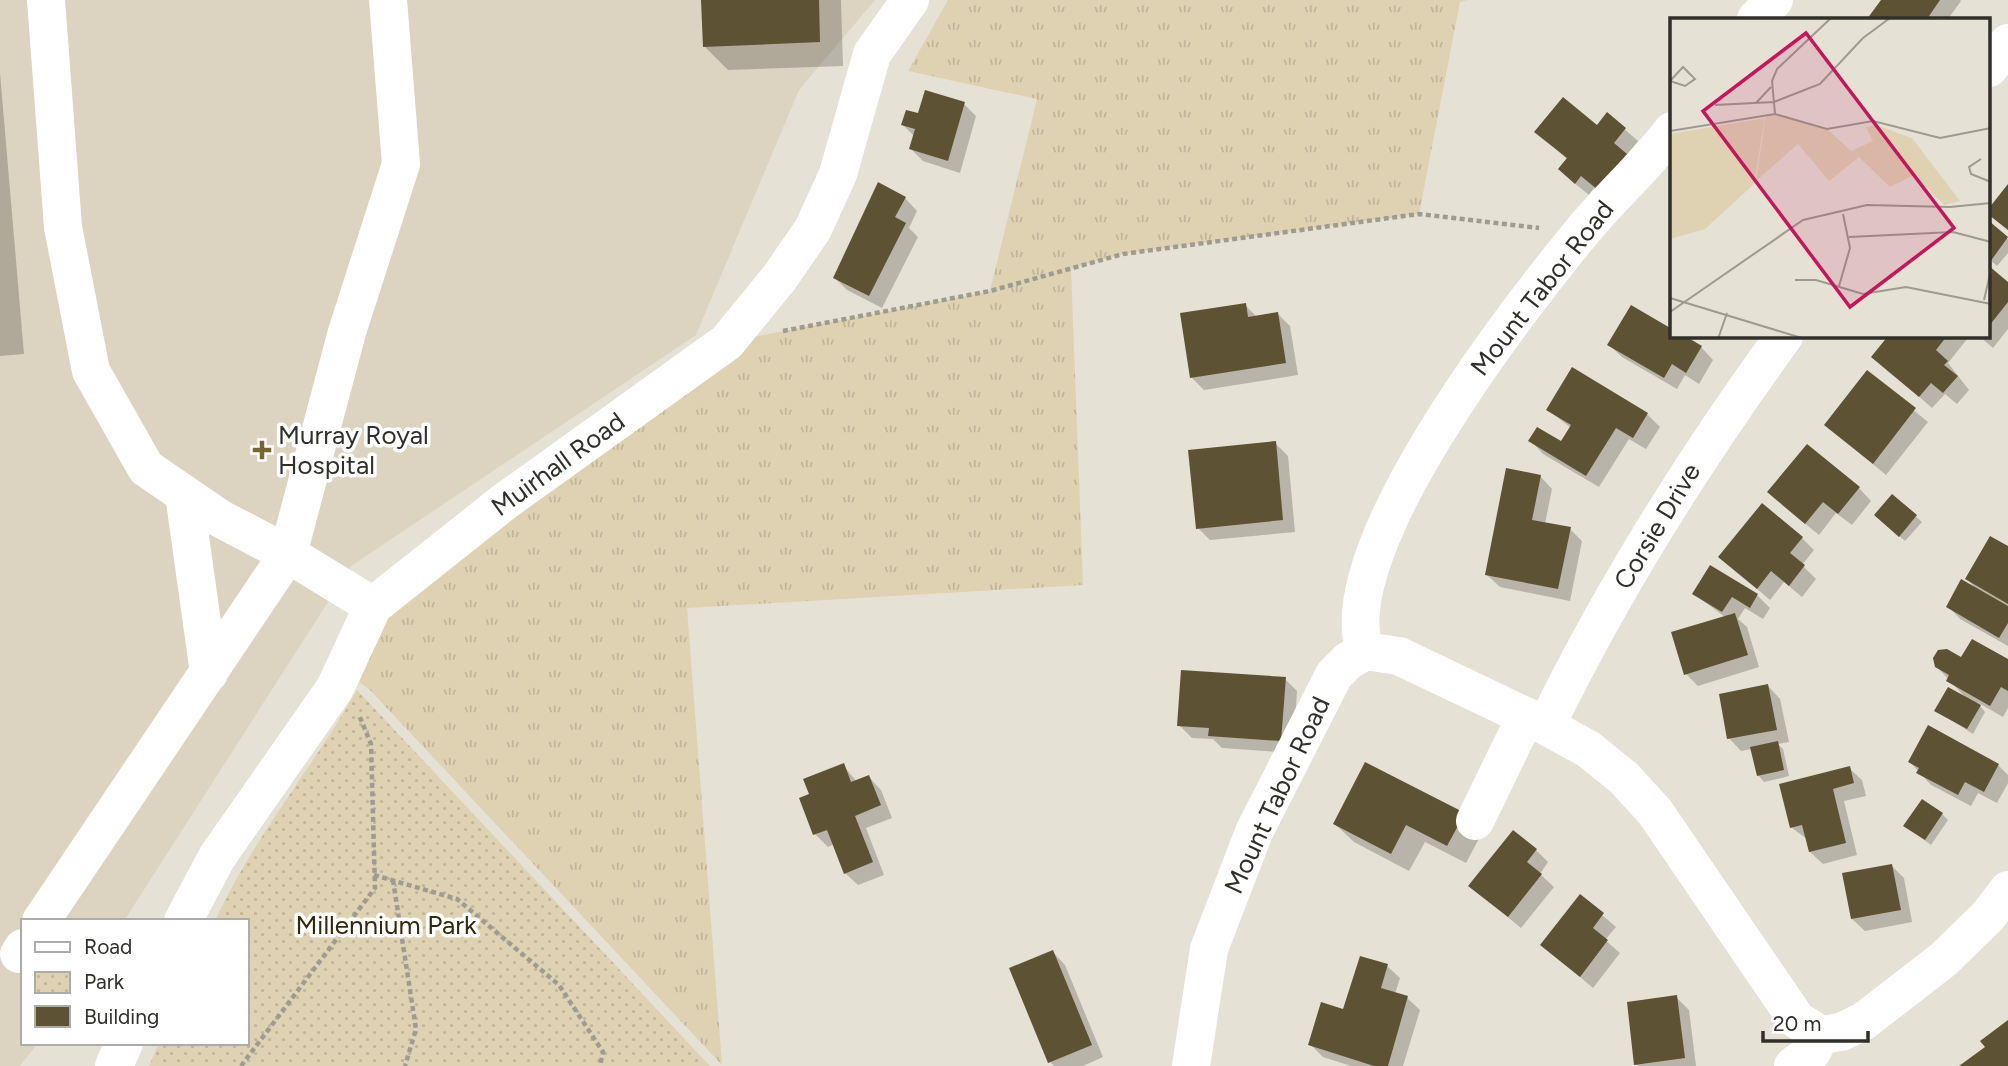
<svg xmlns="http://www.w3.org/2000/svg" width="2008" height="1066" viewBox="0 0 2008 1066" font-family="Figtree,sans-serif">
<style>
.built{fill:#dcd4c1}
.grass{fill:url(#grass-tufts)}
.park{fill:url(#park-dots)}
.shadow{fill:#0003}
.building{fill:#5e5234}
.lines{fill:none;stroke-linecap:round;stroke-linejoin:round}
.path{stroke:#9e9b91;stroke-width:4.5;stroke-dasharray:5 3.5;stroke-linecap:butt}
.minor{stroke:#fff;stroke-width:38}
.poi-dot{fill:#786533;stroke:#fff;stroke-width:2.5}
.labels{text-anchor:middle;dominant-baseline:central;stroke-width:7;stroke-linejoin:round;paint-order:stroke}
.street-label{font-size:26px;fill:#302f2a;stroke:#fff}
.poi-label{font-size:26px;fill:#302f2a;stroke:#fff;text-anchor:start}
.park-label{font-size:26px;fill:#33280b;stroke:#fff}
.inset-road{fill:none;stroke:#9d9a91;stroke-width:2}
.view{fill:#c2185b;fill-opacity:0.15;stroke:#c2185b;stroke-width:3.5}
.inset-edge{fill:none;stroke:#302f2a;stroke-width:3.5}
</style>
<defs>
<pattern id="grass-tufts" width="24" height="20" patternUnits="userSpaceOnUse" patternTransform="scale(1.75)"><rect width="24" height="20" fill="#dfd2b3"/><path d="M3 7l-1-3M5 7V3M7 7l1-3M15 17l-1-3M17 17v-4M19 17l1-3" fill="none" stroke="#c0b59a"/></pattern>
<pattern id="park-dots" width="8" height="8" patternUnits="userSpaceOnUse" patternTransform="scale(1.75)"><rect width="8" height="8" fill="#dfd2b3"/><path d="M2 2h.1M6 6h.1" fill="none" stroke="#c0b59a" stroke-width="1.8" stroke-linecap="round"/></pattern>
</defs>
<rect width="100%" height="100%" fill="#e6e1d5"/>
<path class="built" d="M0 0H875L799 90 696 335 351 566 124 921H23V1043H38L20 1066H0Z"/>
<path class="grass" d="M948 0H1468L1460 2 1419 214 1123 254 1071 269 1083 585 687 608 722 1065 369 689 343 671 373 606 727 342 990 291 1037 99 908 71Z"/>
<path class="park" d="M357 690 710 1066H149L159 1043H247V921H215C253 838 312 769 357 690Z"/>
<path class="shadow" d="M703 0H841L843 66 728 70 704 46Z
M1883 0H1960L1961 1 1948 19H1870Z
M0 73 24 354 0 356Z
M964 104 976 116 960 173 923 161 911 149 915 137 903 125 919 115Z
M1607 114 1638 141 1626 156 1611 201 1594 188 1589 195 1573 182 1568 160 1537 132 1597 127Z
M905 198 917 211 909 228 918 237 882 308 847 290 835 278Z
M1989 223 2008 239V253L1997 266 1989 259Z
M1989 268 2008 284V329L1993 348 1979 336H1989Z
M1245 305 1257 317 1278 314 1290 326 1298 375 1204 390 1191 377Z
M1681 336 1701 347 1713 360 1699 384 1685 375 1677 389 1622 357 1609 345Z
M1890 336H1900L1906 341 1910 336H1966L1968 338 1948 363 1969 390 1957 404 1945 394 1932 408 1873 356Z
M1867 372 1928 422 1886 475 1826 425Z
M1548 410 1647 414 1660 427 1646 449 1629 439 1599 487 1543 454 1531 441 1562 443 1571 428Z
M1275 443 1288 456 1295 532 1210 540 1198 528Z
M1540 476 1552 489 1545 524 1570 529 1582 541 1570 601 1500 587 1487 575Z
M1859 488 1871 501 1852 525 1836 513 1819 535 1782 505Z
M1893 496 1922 522 1905 541 1882 521Z
M1802 538 1814 550 1802 565 1816 579 1802 597 1784 582 1770 600 1720 557Z
M2008 548V646L1960 619 1948 606 1976 589 1967 579Z
M1694 594 1757 595 1770 608 1763 619 1745 608 1738 619 1747 627 1759 667 1698 686 1686 674 1725 617Z
M1962 659 2008 661V708L2003 717 1977 702 1985 712 1973 734 1937 711 1964 696 1936 666Z
M1285 679 1297 691 1293 753 1222 748 1213 739 1192 738 1179 725Z
M1768 686 1780 699 1789 742 1778 744 1783 749 1789 776 1764 782 1759 776 1752 749 1741 751 1729 738Z
M1910 762 1998 765 2008 775V783L1997 803 1978 793 1971 806 1931 785Z
M1366 764 1482 833 1466 863 1425 842 1409 871 1354 842 1335 824Z
M843 765 857 782 869 777 881 790 892 818 866 828 884 875 858 885 845 873 834 844 828 847 815 834 801 799 812 795Z
M1849 768 1862 780 1866 796 1844 801 1857 855 1823 864 1810 852 1807 839 1792 828Z
M1942 814 1948 820 1931 845 1905 826Z
M1536 850 1548 862 1540 874 1554 887 1521 928 1470 886Z
M1891 865 1904 878 1912 922 1865 931 1852 919Z
M1580 896 1616 927 1605 940 1620 953 1593 988 1542 945Z
M1053 952 1065 965 1103 1057 1083 1066H1054L1050 1062Z
M1387 966 1400 978 1395 994 1407 998 1420 1010 1403 1066H1351L1323 1057 1310 1044Z
M1676 997 1689 1010 1696 1066H1638L1636 1064Z"/>
<path class="building" d="M701 0H819L820 42 703 47Z
M1881 0H1940L1927 19H1867Z
M925 90 965 102 948 161 909 149 915 129 901 125 906 110 918 113Z
M1563 97 1597 125 1607 112 1626 128 1614 143 1627 154 1598 190 1581 176 1575 184 1558 169 1567 158 1534 132Z
M878 182 906 197 895 217 906 223 869 296 833 278Z
M2008 184V230L1989 215V208Z
M1989 221 2008 237 1990 262 1989 260Z
M1989 266 2008 282V302L1989 326Z
M1246 303 1248 317 1278 312 1286 363 1190 378 1180 313Z
M1631 305 1672 329V336H1685L1702 346 1686 373 1672 364 1664 378 1607 345Z
M1888 336 1906 339 1908 336H1947L1936 350 1948 361 1944 365 1958 376 1943 393 1931 383 1919 397 1871 357Z
M1572 367 1648 413 1633 438 1616 428 1586 476 1528 441 1537 427 1561 441 1571 425 1546 410Z
M1867 370 1916 408 1873 464 1824 425Z
M1276 441 1283 520 1196 529 1188 450Z
M1807 444 1860 487 1838 514 1823 502 1805 524 1767 492Z
M1506 468 1541 475 1532 520 1571 527 1558 589 1485 575Z
M1892 494 1917 515 1899 537 1874 515Z
M1762 503 1803 537 1790 553 1805 565 1789 586 1771 571 1757 589 1718 557Z
M1990 536 2008 546V604L1965 579Z
M1710 565 1758 594 1750 608 1732 597 1722 612 1692 594Z
M1961 579 2008 606V623L1999 638 1946 607Z
M1735 613 1748 655 1684 675 1671 632Z
M1972 639 2008 659V691L2001 687 1990 706 1946 681 1949 675 1935 667 1933 658 1938 650 1947 649 1961 657Z
M1181 670 1286 677 1281 741 1208 736 1209 728 1177 726Z
M1768 684 1777 730 1727 739 1719 694Z
M1948 687 1981 705 1967 729 1934 711Z
M1928 725 1999 764 1984 792 1965 782 1958 795 1916 773 1919 768 1908 762Z
M1778 741 1784 770 1757 776 1750 747Z
M1365 762 1465 813 1447 846 1406 825 1391 854 1333 824Z
M844 763 851 782 869 775 881 805 855 816 873 862 844 874 827 830 813 835 799 798 809 794 803 779Z
M1850 766 1854 783 1833 789 1846 843 1809 852 1802 825 1790 828 1779 784Z
M1922 799 1943 813 1925 840 1903 826Z
M1513 830 1537 849 1527 862 1542 874 1508 917 1468 886Z
M1892 864 1901 910 1851 919 1842 873Z
M1580 894 1604 913 1593 928 1608 940 1580 977 1540 945Z
M1053 950 1092 1045 1048 1063 1009 968Z
M1360 956 1388 964 1381 988 1408 996 1388 1066H1374L1308 1045 1321 1002 1343 1009Z
M1677 995 1685 1058 1634 1065 1627 1002Z
M2008 1020V1066H1959L1985 1047 1980 1041Z"/>
<g class="lines">
<path class="path" d="M783 331 990 291 1123 254 1419 214 1539 228
M374 875 457 899 559 985 603 1052 600 1066
M393 880 416 1029 405 1066
M241 1066 375 888 371 744 359 715"/>
<path class="minor" d="M46 0 63 227 91 371 146 468 219 518 288 554 373 606
M1756 19 1774 0
M1989 68 2008 43
M184 494 209 673
M1365 651C1329 551 1517 311 1580 234 1609 198 1644 168 1672 131
M1365 651 1399 656 1546 726 1588 749 1624 778 1655 812 1797 1020 1821 1035
M1546 726C1613 588 1694 460 1784 336
M1475 821 1526 716
M41 921 288 554 347 332 401 164 388 0
M183 921 217 857 335 688 373 606 504 502 727 342 780 277 813 229 838 174 872 54 910 0
M19 954 23 948
M114 1066 124 1043
M1191 1066 1209 949 1254 832 1334 675 1348 661 1365 651
M1793 1066 1811 1053 1821 1035 1841 1032 1864 1021 1944 959 1988 916 2008 890"/>
</g>
<path class="poi-dot" d="M258.5 439.5h7v7h7v7h-7v7h-7v-7h-7v-7h7z"/>
<g class="labels">
<g class="street-label">
<text transform="translate(1542 288) rotate(-52)">Mount Tabor Road</text>
<text transform="translate(558 464) rotate(-36)">Muirhall Road</text>
<text transform="translate(1657 526) rotate(-59)">Corsie Drive</text>
<text transform="translate(1277 795) rotate(-65)">Mount Tabor Road</text>
</g>
<g class="poi-label">
<text x="278" y="435">Murray Royal<tspan x="278" dy="30">Hospital</tspan></text>
</g>
<g class="park-label">
<text x="386" y="925">Millennium Park</text>
</g>
</g>
<g transform="translate(1670 18)">
<rect width="320" height="320" fill="#e6e1d5"/>
<path d="M105 96 157 111 181 133 203 123 196 109 206 107 242 120 290 183 274 187 244 157 220 169 189 139 159 163 128 126 86 163 96 97Z" fill="#dfd2b3"/>
<path d="M95 100 84 166 35 211 0 221V116Z" fill="#dfd2b3"/>
<path class="inset-road" d="M0 63 15 68 25 61 13 49 0 63M86 85 101 69M45 87 104 84 150 66 193 20 220 0M105 96 102 63 107 51 161 0M0 113 105 96 157 111 203 103 270 120 321 110M311 141 299 149 301 156 321 164M179 219 283 214 321 224M125 262H146L193 276 236 269 321 286M169 268 180 230 173 196M0 280 135 321M314 282 321 252M0 294 133 202 197 187 280 189 321 185M48 321 57 295"/>
<path class="view" d="M136 15 284 210 180 289 33 93Z"/>
<rect width="320" height="320" class="inset-edge"/>
</g>
<rect x="21" y="919" width="228" height="126" fill="#ffffff" stroke="#acacaa" stroke-width="2"/>
<rect x="35" y="942" width="35" height="10" fill="#ffffff" stroke="#acacaa" stroke-width="2"/>
<text x="84" y="954" font-size="21" fill="#302f2a">Road</text>
<rect x="35" y="972" width="35" height="21" fill="url(#park-dots)" stroke="#acacaa" stroke-width="2"/>
<text x="84" y="989" font-size="21" fill="#302f2a">Park</text>
<rect x="35" y="1006" width="35" height="21" fill="#5e5234" stroke="#acacaa" stroke-width="2"/>
<text x="84" y="1024" font-size="21" fill="#302f2a">Building</text>
<path d="M1763 1031v10h105v-10" fill="none" stroke="#302f2a" stroke-width="3.5"/>
<text x="1773" y="1031" font-size="21" fill="#302f2a" stroke="#ffffff" stroke-width="5" paint-order="stroke">20 m</text>
</svg>
